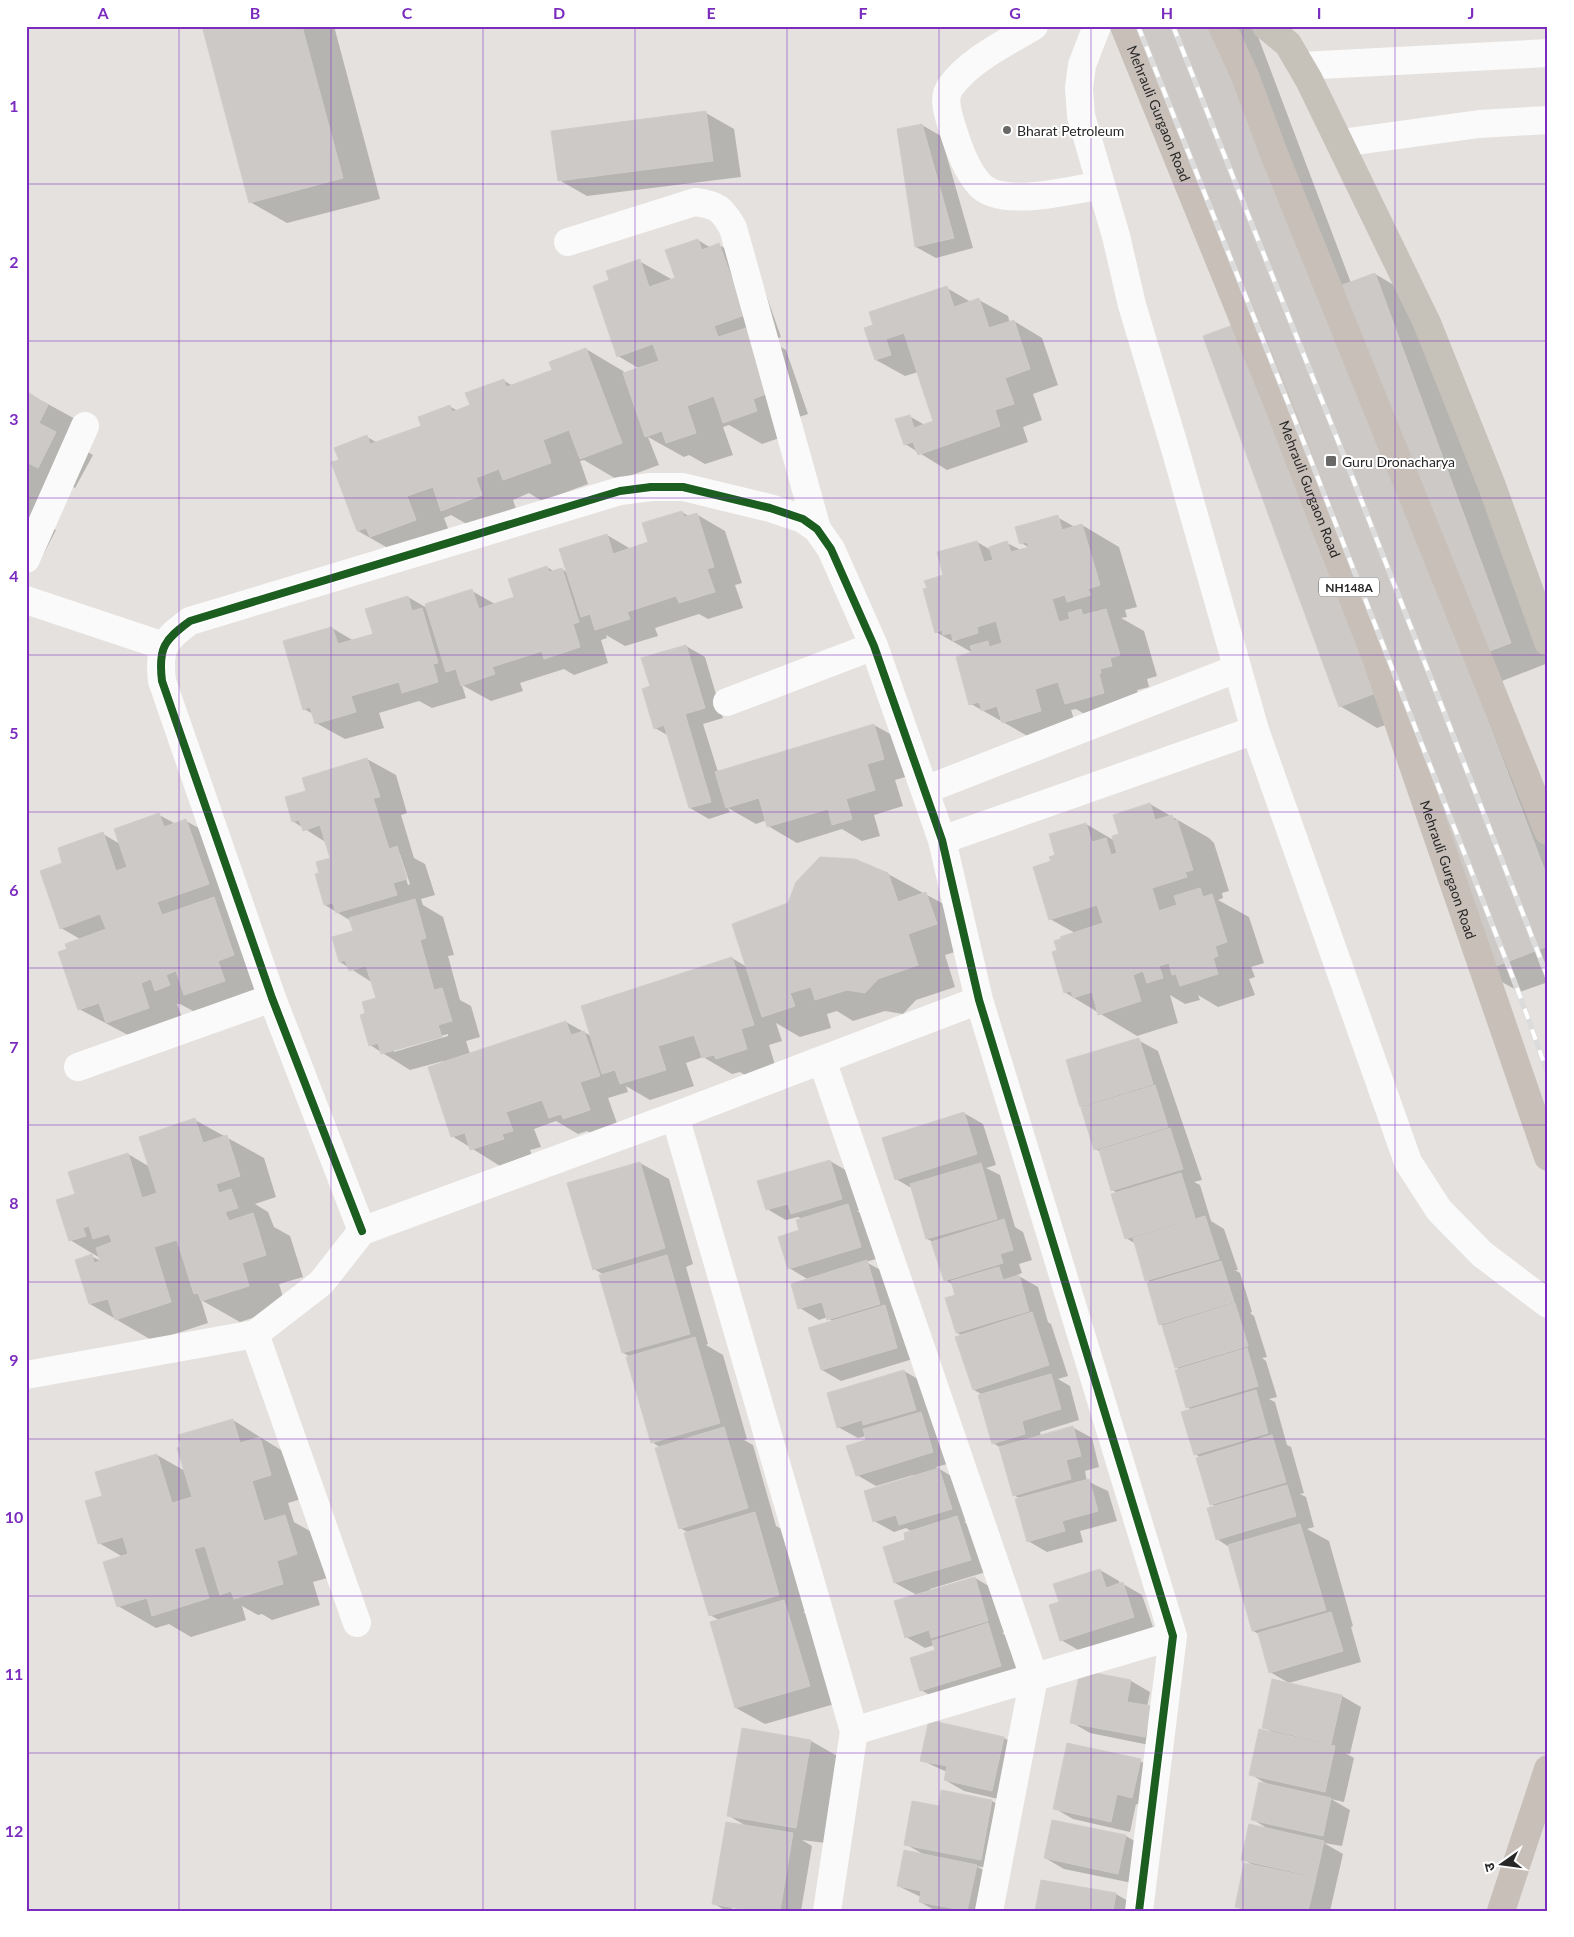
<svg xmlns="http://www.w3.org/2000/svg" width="1574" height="1937" viewBox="0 0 1574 1937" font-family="Lato,'Noto Sans Devanagari',sans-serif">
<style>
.shadow{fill:#0003;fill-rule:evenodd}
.building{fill:#ccc9c7;stroke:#cfcdca}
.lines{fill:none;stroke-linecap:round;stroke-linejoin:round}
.minor{stroke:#fbfafa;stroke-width:28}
.major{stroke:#c6c2b9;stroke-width:28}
.highway{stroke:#c8c0b8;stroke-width:28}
.rail-casing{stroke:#dcdcdd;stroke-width:5.5}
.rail{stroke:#fff;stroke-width:4;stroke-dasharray:11;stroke-linecap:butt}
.cycleway-casing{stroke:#fff;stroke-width:11}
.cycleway{stroke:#1b5e20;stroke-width:8}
.grid{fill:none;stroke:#7b2cbf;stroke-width:1;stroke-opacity:0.55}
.poi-dot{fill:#696867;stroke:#fff;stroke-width:2}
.labels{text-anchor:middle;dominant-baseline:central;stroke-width:4;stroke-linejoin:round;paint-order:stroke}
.shield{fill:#fff;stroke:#686868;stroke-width:1}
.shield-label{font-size:12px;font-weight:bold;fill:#272727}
.street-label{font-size:14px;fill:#272727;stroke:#fff}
.poi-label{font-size:14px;fill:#272727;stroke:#fff;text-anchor:start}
.neatline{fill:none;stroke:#7b2cbf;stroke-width:2}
.grid-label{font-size:16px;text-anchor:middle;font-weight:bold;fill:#7b2cbf}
</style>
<rect width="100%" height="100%" fill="#e4e1de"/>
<path class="shadow" d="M203 26H334L380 199 287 223 250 202Z
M1143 26H1254L1351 283 1375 274 1413 296 1548 663 1502 681 1548 803V982L1520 992 1482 971 1388 724 1377 728 1340 706 1238 325Z
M706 113 734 129 741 177 587 196 559 180Z
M922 125 941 136 973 248 936 258 916 247Z
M698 240 711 248 719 245 756 266 781 337 770 341 786 350 808 414 790 420 794 433 762 444 729 425 723 427 733 455 705 464 689 455 684 457 648 437 659 465 618 480 584 460 580 461 588 484 542 501 529 493 513 500 519 517 479 531 451 515 444 518 453 541 395 552 358 531 340 460 367 437 378 443 423 426 449 406 458 411 471 406 503 380 513 386 554 371 586 349 623 371 625 374 640 369 618 356 610 281 639 261 673 280 676 279Z
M947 288 971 302 979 300 1008 316 1010 323 1014 321 1042 338 1058 385 1033 394 1042 420 1023 427 1028 442 947 470 905 444 909 416 925 425 935 422 918 372 905 376 876 360 866 329Z
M26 392 77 420 76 445 93 455 75 488 59 480 38 520 56 530 39 563 26 557Z
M682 512 690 517 696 514 725 531 742 583 735 585 743 608 708 619 699 614 655 628 658 636 625 646 606 635 607 638 601 640 608 663 574 675 564 669 520 683 523 691 491 701 462 685 466 698 432 708 419 701 379 713 384 728 345 739 316 723 313 714 304 709 332 628 354 641 374 635 408 597 427 608 472 591 495 604 515 598 547 567 555 572 562 569 568 573 607 535 631 549 650 543Z
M1057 517 1075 527 1082 525 1119 547 1137 607 1125 610 1127 617 1121 618 1144 631 1157 676 1147 679 1149 687 1137 690 1138 694 1103 725 1076 709 1071 710 1078 732 1040 743 971 704 973 653 936 632 945 576 977 542 991 550 1007 543 1021 550 1030 548 1021 543Z
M686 646 705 657 723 718 703 724 718 772 874 725 903 741 912 775 895 780 903 806 874 815 880 836 862 841 842 829 797 843 768 826 767 820 756 824 728 808 730 812 709 819 690 808 669 736 655 728 651 687Z
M367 759 396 775 407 813 401 815 414 858 425 864 435 895 421 899 423 905 443 917 454 955 448 956 460 1000 471 1006 480 1037 466 1041 470 1054 566 1022 591 1036 732 958 747 967 888 874 964 915 974 946 945 955 955 987 916 1000 903 1014 885 1011 853 1021 837 1011 827 1014 831 1028 800 1037 776 1023 782 1041 769 1045 775 1065 745 1075 740 1072 732 1074 703 1057 686 1063 694 1086 650 1100 626 1086 628 1092 608 1098 618 1126 592 1134 587 1131 578 1134 556 1121 534 1129 541 1147 530 1150 532 1156 500 1166 452 1136 443 1061 410 1070 370 1045 366 1014 377 999 373 983 340 962 355 932 351 921 325 905 321 874 331 859 327 843 294 822 286 798 307 792ZM398 854H400L410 884 408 885ZM448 1034V1036L394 1052V1049Z
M1150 804 1209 838 1214 843 1229 891 1222 893 1223 898 1218 900 1249 917 1264 963 1251 967 1255 977 1249 979 1255 995 1218 1007 1198 995 1200 1000 1185 1004 1170 995 1178 1023 1137 1036 1066 993 1053 952 1058 950 1075 933 1050 919 1053 862 1086 824 1115 841Z
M159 815 176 824 186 821 224 842 261 1002 222 1016 207 1007 193 1011 180 1004H177L186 1029 145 1044 79 1009 69 949 80 939 61 928 64 863 103 834 120 844Z
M1138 1040 1158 1051 1202 1180 1194 1182 1200 1185 1211 1221 1224 1229 1238 1270H1235L1240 1273 1252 1312 1250 1313 1254 1316 1267 1357 1262 1358 1266 1361 1277 1397 1269 1399 1275 1402 1287 1445 1291 1447 1304 1493 1300 1494 1306 1497 1314 1527 1307 1529 1329 1541 1353 1626 1351 1627 1361 1662 1289 1683 1270 1672 1259 1634 1253 1631 1229 1547 1217 1539 1216 1507 1211 1504 1201 1458 1195 1454 1192 1410 1187 1407 1180 1370 1176 1367 1163 1326 1160 1324 1152 1283 1147 1280 1136 1244 1126 1238 1118 1193 1112 1190 1101 1152 1095 1149 1085 1108 1081 1106Z
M964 1113 983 1124 996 1165 986 1168 1000 1175 1015 1227 1023 1232 1032 1260 1019 1264 1022 1273 1017 1275 1038 1287 1048 1322 1051 1324 1068 1376 1058 1379 1070 1386 1079 1420 1040 1432 1041 1436 1072 1427 1092 1438 1099 1467 1085 1471 1087 1481 1108 1491 1117 1521 1080 1531 1083 1542 1047 1552 1028 1541 1020 1499 1014 1495 1001 1448 993 1443 983 1395 974 1390 963 1336 957 1333V1296L954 1285 945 1280 933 1242 927 1239 913 1189 896 1179Z
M195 1120 264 1158 276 1197 255 1204 268 1212 274 1227 290 1236 303 1277 279 1284 286 1307 240 1322 201 1300 208 1323 153 1341 90 1304 91 1256 101 1261 100 1258 70 1240 77 1195 128 1154 150 1167Z
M830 1161 849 1172 861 1210 857 1211 867 1217 879 1258 866 1262 886 1273 916 1358 841 1381 822 1370 833 1322 828 1317 819 1320 800 1308 809 1280 789 1268 803 1219 798 1217 786 1220 767 1209Z
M640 1163 669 1179 693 1264 686 1267 708 1344 706 1345 723 1355 747 1439 744 1440 753 1445 776 1526 783 1530 807 1611 803 1612 813 1618 838 1703 765 1724 736 1708 719 1620 710 1615 689 1533 680 1528 661 1448 652 1442 631 1357 623 1353 604 1275 594 1269Z
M904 1371 923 1382 951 1463 936 1467 958 1480 970 1520 964 1522 976 1529 989 1571 930 1589V1591L975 1578 994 1589 1007 1631 1002 1633 1007 1636 1019 1677 940 1701 921 1690 936 1651 934 1645 925 1648 906 1637 917 1595 895 1583 912 1532 906 1528 894 1532 874 1521 913 1477V1475L876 1486 857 1475 867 1440 866 1436 858 1438 838 1427Z
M233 1420 297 1460 308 1497 288 1503 294 1522 322 1538 334 1576 313 1582 320 1605 272 1620 262 1614 258 1615 242 1606 246 1620 191 1637 169 1624 156 1628 118 1606 123 1557 99 1543 104 1496 157 1455 185 1471Z
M1100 1570 1119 1581 1120 1585 1123 1584 1142 1595 1153 1627 1080 1651 1061 1640Z
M1081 1671 1131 1681 1150 1692 1147 1707 1164 1748 1090 1733 1071 1722Z
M1342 1696 1361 1707 1350 1754 1345 1753 1354 1758 1344 1802 1331 1799 1350 1810 1342 1846 1324 1843 1343 1854 1330 1911H1244L1236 1906 1253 1865 1242 1859 1270 1830 1252 1819 1267 1784 1250 1774 1274 1733 1263 1727Z
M930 1721 1004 1738 1023 1749 1011 1802 964 1791 945 1780 947 1772 921 1760Z
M811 1741 839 1757 825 1843 802 1840 812 1846 801 1911H759L732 1906V1909L744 1911H726L713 1903 748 1827 729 1816Z
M1140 1761 1159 1772 1151 1808 1136 1804 1130 1832 1073 1819 1054 1808Z
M942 1791 992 1801 1011 1812 1000 1870 976 1866 996 1877 988 1911H936L920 1902 921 1897 898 1886 923 1854 905 1844 940 1808Z
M1126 1836 1145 1847 1137 1884 1064 1869 1045 1858Z
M1116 1894 1135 1905 1134 1911H1037Z"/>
<path class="building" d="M202 26H302L343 178 249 203Z
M1139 26H1225L1326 291 1375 273 1511 643 1465 660 1548 879V946L1481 972 1376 693 1339 707 1203 336 1236 324 1125 32Z
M706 111 713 161 558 181 551 131Z
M922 124 954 238 915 247 897 129Z
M698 239 702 250 719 243 745 315 714 326 718 337 749 327 771 392 753 399 757 411 723 423 714 396 687 406 696 433 666 443 662 431 645 437 623 373 659 361 653 344 617 357 593 286 609 280 606 271 640 259 649 287 675 278 665 250Z
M947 286 954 307 979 298 989 328 1014 320 1030 369 1005 378 1014 404 995 410 1000 426 918 455 913 442 904 445 895 419 910 415 914 428 933 421 904 333 886 339 891 355 875 360 864 328 873 325 869 312Z
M586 348 622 443 580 459 569 430 543 440 551 463 503 480 499 469 476 478 482 495 441 511 433 487 407 496 416 520 370 537 366 528 357 531 331 462 339 460 334 448 367 435 370 444 421 426 418 417 450 405 452 412 470 405 465 393 504 379 506 387 552 370 549 362Z
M26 391 48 405 39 423 56 432 38 468 26 462Z
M682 511 684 517 697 513 714 567 707 569 715 592 679 603 676 596 627 612 630 619 595 630 590 614 581 617 559 549 607 534 613 554 648 542 642 523Z
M1058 515 1062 530 1082 524 1100 585 1088 589 1091 595 1067 602 1065 595 1052 599 1059 622 1070 619 1068 613 1081 609 1083 615 1106 609 1120 655 1110 658 1112 666 1100 669 1101 673 1099 674 1104 693 1065 704 1058 682 1035 689 1041 711 1002 723 997 706 982 711 979 702 969 705 956 657 972 652 970 646 988 641 989 647 1002 643 996 621 977 627 978 633 953 641 951 633 943 635 942 630 935 633 923 589 927 588 924 581 943 575 937 552 977 541 984 562 993 560 989 547 1007 541 1011 552 1029 547 1027 542 1020 544 1019 542 1015 527Z
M547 566 549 572 562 568 579 622 573 624 580 647 544 659 542 651 492 667 495 674 461 686 456 669 446 672 425 604 472 589 479 609 514 597 508 579Z
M408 596 412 611 422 608 438 663 433 664 438 682 402 693 399 682 351 696 356 712 315 724 310 707 303 710 283 641 332 627 338 644 373 634 365 609Z
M686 645 705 708 685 714 711 802 689 808 664 725 654 729 642 689 650 686 641 658Z
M874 724 884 759 867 764 875 790 846 799 852 819 832 825 828 809 767 827 759 798 726 808 715 772Z
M367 758 380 797 373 798 389 849 397 846 407 879 393 883 397 895 336 913 333 903 324 905 315 874 319 873 316 862 330 858 320 825 303 831 299 820 292 822 285 797 306 791 302 778Z
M1150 803 1155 820 1172 815 1174 821 1177 820 1193 870 1185 872 1187 877 1152 888 1159 911 1177 905 1174 896 1200 888 1203 897 1212 894 1227 942 1215 946 1218 956 1213 958 1218 974 1180 986 1176 974 1172 975 1169 963 1159 966 1163 978 1147 983 1143 971 1133 975 1141 1001 1098 1015 1092 992 1073 998 1071 991 1064 993 1052 952 1057 950 1054 941 1061 939 1060 937 1103 923 1097 905 1049 920 1033 867 1051 861 1049 857 1055 855 1049 834 1086 823 1092 842 1106 838 1111 855 1117 853 1112 836 1119 834 1113 815Z
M159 813 164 827 186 819 209 884 157 902 162 915 214 897 234 955 218 961 225 981 184 995 176 971 166 975 170 985 155 991 151 979 141 983 149 1008 106 1023 99 1003 78 1010 58 952 67 949 65 944 106 929 100 914 60 929 40 871 62 863 58 848 103 832 116 871 127 867 114 829Z
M820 857 855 859 888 873 898 902 926 892 937 924 908 934 918 965 878 979 865 993 847 990 815 1000 811 987 790 993 795 1006 762 1017 732 924 788 903 796 882Z
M415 899 426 938 420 940 434 990 442 988 452 1021 438 1025 442 1037 381 1054 378 1043 369 1046 360 1015 365 1013 362 1002 376 998 366 966 349 971 345 960 339 962 332 937 353 931 349 918Z
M732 957 754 1025 741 1029 747 1049 716 1059 714 1055 702 1058 694 1035 658 1046 666 1070 620 1084 615 1070 602 1074 581 1006Z
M566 1021 571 1035 584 1031 600 1076 580 1082 590 1110 563 1119 561 1114 549 1118 542 1100 506 1112 513 1131 502 1134 504 1139 470 1150 465 1133 451 1137 428 1067Z
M1139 1038 1153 1084 1080 1107 1066 1060Z
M1155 1085 1168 1127 1094 1150 1081 1108Z
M964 1112 977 1154 895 1180 882 1138Z
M195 1118 203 1143 227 1135 240 1176 216 1184 219 1193 231 1189 238 1208 225 1212 229 1221 253 1213 266 1255 242 1263 249 1286 201 1301 198 1293 194 1294 177 1240 154 1247 171 1302 115 1320 108 1299 89 1304 75 1260 92 1254 94 1263 100 1261 96 1248 112 1242 109 1234 93 1239 89 1226 83 1228 86 1236 69 1241 56 1200 75 1194 68 1172 128 1153 142 1198 157 1193 139 1137Z
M1170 1128 1183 1169 1111 1191 1099 1150Z
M830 1160 842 1199 791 1214 788 1204 766 1210 757 1181Z
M640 1162 665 1248 593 1270 567 1183Z
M981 1163 997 1219 926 1239 910 1184Z
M1181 1173 1195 1218 1125 1239 1111 1194Z
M848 1204 861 1247 788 1269 778 1237 799 1230 796 1220Z
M1205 1216 1219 1259 1145 1281 1133 1238Z
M1004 1219 1013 1250 1000 1254 1003 1263 944 1281 931 1242Z
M667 1255 690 1334 622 1353 599 1275Z
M867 1260 880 1304 827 1320 822 1302 798 1309 791 1284Z
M1221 1261 1234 1302 1159 1325 1147 1283Z
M999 1267 1003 1280 1019 1275 1029 1311 956 1333 945 1298 955 1295 951 1281Z
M1235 1303 1248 1346 1175 1368 1162 1326Z
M885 1305 897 1348 821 1370 808 1328Z
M1032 1312 1049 1365 973 1390 955 1337Z
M695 1337 720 1423 651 1443 626 1357Z
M1247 1348 1258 1386 1186 1408 1175 1370Z
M904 1370 916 1410 863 1425 862 1420 837 1428 827 1393Z
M1051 1374 1061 1409 1022 1421 1025 1434 992 1444 978 1395Z
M1256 1390 1268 1433 1194 1455 1181 1412Z
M921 1412 933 1452 856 1476 846 1446 866 1440 863 1429Z
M233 1419 240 1443 260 1437 271 1475 252 1481 264 1521 285 1515 297 1554 277 1561 283 1584 234 1599 231 1591 220 1595 205 1546 194 1549 209 1598 152 1616 147 1598 117 1607 103 1562 128 1554 123 1537 98 1544 85 1501 102 1496 95 1472 157 1454 172 1503 192 1497 177 1448 181 1447 178 1435Z
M1073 1426 1081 1456 1066 1460 1071 1479 1013 1496 999 1447Z
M724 1427 748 1508 679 1529 655 1448Z
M1272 1435 1286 1482 1210 1505 1196 1458Z
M939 1468 952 1509 899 1525 896 1515 873 1522 864 1491Z
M1089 1479 1098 1511 1062 1521 1065 1531 1027 1542 1015 1499Z
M1287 1485 1296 1516 1216 1540 1207 1508Z
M755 1512 779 1595 709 1616 684 1533Z
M957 1516 971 1560 894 1583 883 1547 905 1540 904 1533Z
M1300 1524 1326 1610 1252 1631 1228 1545Z
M1100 1569 1106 1588 1123 1582 1134 1617 1060 1641 1049 1605 1059 1602 1053 1584Z
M975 1577 988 1621 931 1638 929 1630 905 1638 894 1601Z
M784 1600 810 1686 735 1708 710 1622Z
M1331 1612 1343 1651 1269 1673 1258 1633Z
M988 1623 1001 1666 920 1691 910 1658 935 1650 932 1641Z
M1080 1670 1131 1680 1127 1702 1151 1706 1145 1737 1070 1723Z
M1272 1679 1342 1695 1331 1744 1262 1728Z
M929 1720 1004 1737 992 1791 944 1780 947 1766 920 1761Z
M742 1728 811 1740 796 1828 727 1816Z
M1259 1729 1335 1746 1325 1792 1249 1775Z
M1067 1743 1141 1759 1132 1798 1117 1794 1111 1822 1053 1809Z
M1259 1782 1331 1798 1323 1836 1251 1820Z
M941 1790 992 1800 981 1860 904 1845 912 1801 939 1806Z
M1052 1820 1126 1835 1118 1874 1044 1858Z
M726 1822 793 1833 780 1911H752L712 1904Z
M1249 1824 1324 1841 1316 1877 1241 1860Z
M904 1850 977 1865 967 1911 919 1902 921 1891 897 1886Z
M1244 1863 1316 1878 1308 1911H1254L1235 1907Z
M1041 1880 1116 1893 1113 1911H1035Z"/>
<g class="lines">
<path class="minor" d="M1034 26C1006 43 971 59 951 86 941 98 949 117 953 130 959 149 966 169 979 184 1000 209 1073 190 1101 185
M1097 26 1082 65 1079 88 1081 116 1116 236 1132 305 1176 452 1255 730 1408 1162 1439 1210 1482 1254 1548 1304
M1301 66 1548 53
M1341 143 1479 124 1548 120
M568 242 695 202C718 205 722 209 733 228L817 529
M26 559 85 426
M26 600 164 646
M727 702 874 646
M925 790 1236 669
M942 840 1255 730
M822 1060 1034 1677 989 1911
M78 1067 272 998
M675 1116 854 1731 827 1911
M362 1231 272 998 162 681C158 648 164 640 190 621L620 491 651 487H683L770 508 803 519 817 529 831 549 874 646 942 840 979 1000 1173 1636 1139 1911
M255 1334 357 1623
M26 1375 255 1334 321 1283 362 1231 675 1116 979 1000
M854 1731 1173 1636"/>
<path class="major" d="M1266 26 1288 44 1309 80 1427 323 1492 486 1548 642"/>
<g class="highway">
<path id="s1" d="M1124 26 1277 402 1376 658 1548 1157"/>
<path d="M1222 26 1245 76 1274 154 1548 831"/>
<path d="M1501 1911 1548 1769"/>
</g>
<defs>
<path id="rail" d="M1138 26 1314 468 1520 996 1548 1074
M1173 26 1344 456 1548 978"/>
</defs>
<use href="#rail" class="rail-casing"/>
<use href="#rail" class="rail"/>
<defs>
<path id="cycleway" d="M362 1231 272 998 162 681C158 648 164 640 190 621L620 491 651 487H683L770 508 803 519 817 529 831 549 874 646 942 840 979 1000 1173 1636 1139 1911"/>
</defs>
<use href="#cycleway" class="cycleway-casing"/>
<use href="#cycleway" class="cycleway"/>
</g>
<path class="grid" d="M179 26V1911M331 26V1911M483 26V1911M635 26V1911M787 26V1911M939 26V1911M1091 26V1911M1243 26V1911M1395 26V1911M26 184H1548M26 341H1548M26 498H1548M26 655H1548M26 812H1548M26 968H1548M26 1125H1548M26 1282H1548M26 1439H1548M26 1596H1548M26 1753H1548"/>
<g class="poi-dot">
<circle cx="1007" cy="130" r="5"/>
<rect x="1325" y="455" width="12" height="12" rx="2.5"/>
</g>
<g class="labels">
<rect class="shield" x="1319" y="577.5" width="60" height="19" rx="4"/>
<g class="shield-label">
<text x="1349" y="587">NH148A</text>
</g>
<g class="street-label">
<text stroke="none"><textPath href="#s1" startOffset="94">Mehrauli Gurgaon Road</textPath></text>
<text stroke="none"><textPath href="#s1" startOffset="499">Mehrauli Gurgaon Road</textPath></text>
<text stroke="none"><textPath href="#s1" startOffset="904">Mehrauli Gurgaon Road</textPath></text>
</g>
<g class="poi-label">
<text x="1017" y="130">Bharat Petroleum</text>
<text x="1342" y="461">Guru Dronacharya</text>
</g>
</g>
<rect width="1574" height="1937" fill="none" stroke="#ffffff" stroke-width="55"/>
<g transform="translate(1502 1864) rotate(256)" stroke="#ffffff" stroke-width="4" paint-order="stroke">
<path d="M0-4L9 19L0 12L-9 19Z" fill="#272727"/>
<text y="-8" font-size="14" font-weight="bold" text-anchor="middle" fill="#272727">उ</text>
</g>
<rect x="28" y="28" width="1518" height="1882" class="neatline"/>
<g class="grid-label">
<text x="103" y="19">A</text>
<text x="255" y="19">B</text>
<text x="407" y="19">C</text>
<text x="559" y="19">D</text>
<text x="711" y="19">E</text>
<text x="863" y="19">F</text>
<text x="1015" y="19">G</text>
<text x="1167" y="19">H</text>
<text x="1319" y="19">I</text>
<text x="1471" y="19">J</text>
<text x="14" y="112">1</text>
<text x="14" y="268">2</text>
<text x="14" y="425">3</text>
<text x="14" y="582">4</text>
<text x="14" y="739">5</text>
<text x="14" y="896">6</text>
<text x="14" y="1053">7</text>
<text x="14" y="1209">8</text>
<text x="14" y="1366">9</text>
<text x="14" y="1523">10</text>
<text x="14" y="1680">11</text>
<text x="14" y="1837">12</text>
</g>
</svg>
